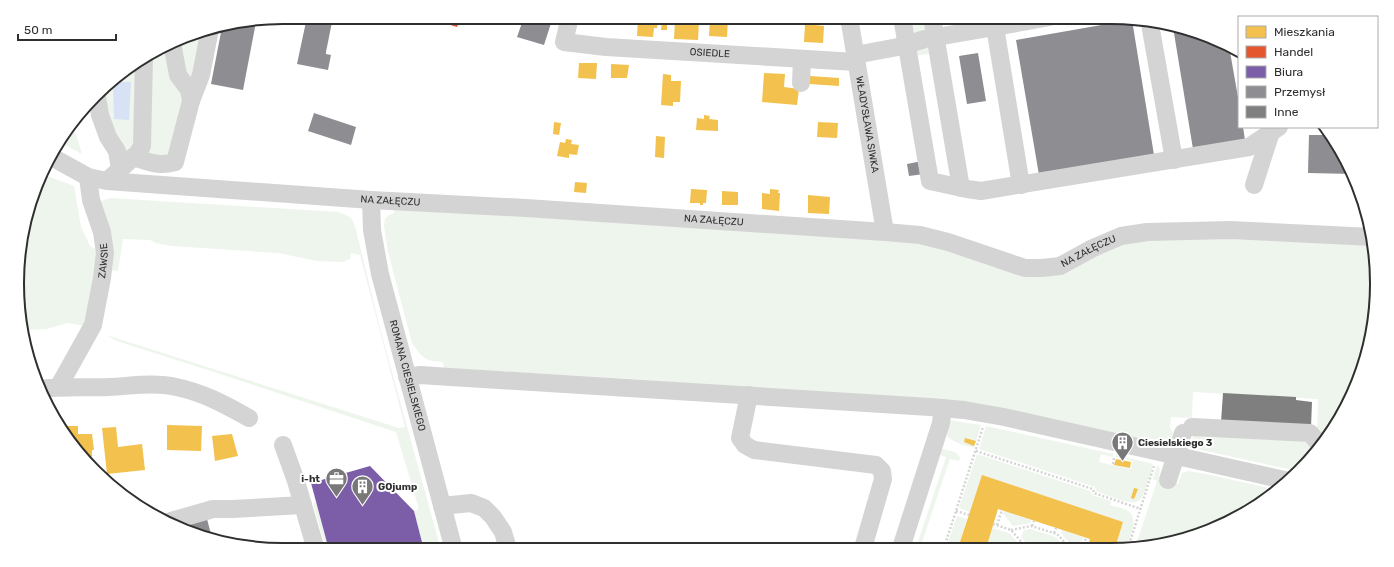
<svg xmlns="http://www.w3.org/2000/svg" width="1394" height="567" viewBox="0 0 1394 567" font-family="Rubik,sans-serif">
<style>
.green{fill:#eef5ec}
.water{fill:#d7e2f4}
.homes{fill:#f2c14e}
.shops{fill:#e4572e}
.offices{fill:#7b5ea7}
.industry{fill:#8d8d92}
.building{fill:#7f7f7f}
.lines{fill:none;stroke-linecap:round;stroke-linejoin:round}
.path{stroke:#d4d4d4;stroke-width:2.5;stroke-dasharray:2 2;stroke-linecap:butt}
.minor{stroke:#d4d4d4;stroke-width:18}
.labels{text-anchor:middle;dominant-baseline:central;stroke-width:4;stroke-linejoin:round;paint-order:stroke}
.street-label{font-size:10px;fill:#2f2f2f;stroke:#fff}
.poi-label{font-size:10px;font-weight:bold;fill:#2f2f2f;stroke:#fff;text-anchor:start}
.rim{fill:none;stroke:#2f2f2f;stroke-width:2}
</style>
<rect width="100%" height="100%" fill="#fff"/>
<path class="green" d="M928 21 925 31 917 33 912 30 909 25Z
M203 30 193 75 190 77 185 74 181 51 182 38 198 31Z
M169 44 183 89 176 143 170 153 166 156 147 155 150 76 153 51Z
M927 47 934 53 914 56 916 51Z
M141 60 136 141 128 154 111 132 102 90 108 83Z
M73 125 82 154 60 142Z
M42 174 74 186 81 227 90 246 102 253 85 326 67 323 47 329 26 330 22 329 19 248 31 198Z
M110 198 338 212 348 216 352 219 355 226 380 328 441 550H424L414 511 418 510V506L396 432 208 370 117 341 106 335 399 428 405 427 360 255 351 253 350 259 343 262 317 261 278 253 171 246 156 243 150 240 123 239 118 271 111 270 99 202Z
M394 208 918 242 1022 272 1130 237 1372 242 1376 266 1375 318 1363 369 1332 431 1322 443 1317 430 1318 399 1193 392 1192 418 1171 417 1170 428 1173 433 1171 439 1166 442 1156 440 1155 445 789 391 634 379 444 368 443 362C424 361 423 358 412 343L388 252 384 226 385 219 389 215 394 213Z
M948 420 981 425 974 448C967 446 947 441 946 433 945 429 948 424 948 420Z
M986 426 1113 454V457L1101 454 1099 462 1131 469 1132 461 1116 457V455L1153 464C1151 472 1145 498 1138 501 1130 506 1105 494 1096 491L1095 487 979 449Z
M1193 436 1296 437 1318 448 1297 471 1197 449C1191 446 1192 442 1193 436Z
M942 449 955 452 960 457 959 461 950 459 920 548H916L946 457 937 454Z
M977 454 1090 491 1092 495 1111 501 1110 505C1116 507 1124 508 1128 511 1140 519 1129 538 1126 548H1115L1123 522 982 476 970 512 959 508Z
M1157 465 1160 469 1159 477 1178 484 1182 473 1188 471 1206 474 1277 490 1228 523 1146 548H1135L1157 481 1153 479Z
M316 502 329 550H326L313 503Z
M1004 511 1031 520V523L1013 526 1003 514Z
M957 516 967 519 958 548H946Z
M992 528 1009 533 1022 547 1021 548H996L987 545Z
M1030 529 1056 537 1065 548H1028V545L1021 537 1024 530Z
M1062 530 1083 537 1082 541 1070 544 1061 533Z"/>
<path class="water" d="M113 82H131L129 120 114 119Z"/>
<path class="homes" d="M685 17H690V21H699L698 40 674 39 675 20 685 21Z
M758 17H782V23H757Z
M710 18 728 19 727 37 709 36Z
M638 19 658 21 657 28H654L653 37 637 36Z
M662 20H667V30H661Z
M805 24 824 26 823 43 804 42Z
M579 63H597L596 79 578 78Z
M611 64 629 65 627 78H611Z
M764 73 785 74 784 87 799 89 797 105 762 102Z
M663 74 671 75V81H681L680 102H673V106L661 105Z
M810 76 839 78V86L809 84Z
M704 115 710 116 709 119 718 120V131L696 130 697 118 704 119Z
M554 122 561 123 559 135 553 134Z
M818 122 838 123 837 138 817 137Z
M656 136 665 137 664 158 655 157Z
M566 139 572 140 571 144 579 145 577 155 569 154V158L557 156 560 142 565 143Z
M575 182 587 183 586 193 574 192Z
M691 189 707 190 706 203H703V205H700V203H690Z
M770 189 779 190 778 193H780L779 211 762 209V193L770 194Z
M722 191 738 192V205H722Z
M808 195 830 197 829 214 808 213Z
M167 425 202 426 201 451 167 450Z
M64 426H78V434H92L94 450H92V459H87L64 434Z
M116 427 118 447 142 444 145 470 107 474 102 428Z
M232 434 238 456 215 461 212 436Z
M965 438 976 441 974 446 964 442Z
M1116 459 1131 462 1130 468 1114 465Z
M982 475 1123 522 1115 548H1087L1090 539 998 509 987 545 991 546 990 548H958Z
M1134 488 1138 489 1134 499 1131 498Z"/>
<path class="shops" d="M431 17H461L457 27 430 19Z"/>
<path class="offices" d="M370 466 414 511 424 550H329L311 483Z"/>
<path class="industry" d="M307 17H333L326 52V54L331 55 328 70 297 64Z
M524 17H553L544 45 517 37Z
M1130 20H1132L1154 155 1039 175 1016 40Z
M256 22 243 90 211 84 222 27Z
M1173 27 1196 31 1229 46 1239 103V127H1243L1245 140 1193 149Z
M978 53 986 101 967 104 959 56Z
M314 113 356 127 351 145 308 131Z
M1309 135H1331L1349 165 1353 174 1308 173Z
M922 161 924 174 909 176 907 164Z
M207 519 212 538 198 536 180 526Z"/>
<path class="building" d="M1223 393 1296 397V400L1312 402 1311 427 1221 422Z"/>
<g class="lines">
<path class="path" d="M976 451 1093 489 1094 493 1141 509
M1113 464 1114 457
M956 511 969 515
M993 524 1011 530 1025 546 1024 548
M997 525 1002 510
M1032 526 1034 521
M1011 530 1031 526 1057 534 1070 548
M1054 533 1056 528
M944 548 983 427
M1082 548 1086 538
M1128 548 1154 466"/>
<g class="minor">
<path id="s1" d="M570 17 564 42 606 47 856 62"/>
<path id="s2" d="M849 17 885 232"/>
<path d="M902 17 930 181 967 189 981 191 1249 147 1279 127"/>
<path d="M932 17 961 188"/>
<path d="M1150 24 1174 160"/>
<path d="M855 55 898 47 925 39 995 27"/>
<path d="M801 83 802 59"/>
<path d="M97 97 100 115 108 137 117 151 120 169"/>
<path d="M191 101 201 75 210 29"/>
<path id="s3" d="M50 156 88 177 107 181 371 200 526 208 885 232 920 235 948 242 1025 268H1042L1060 266 1093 248 1121 236 1147 232 1230 230 1372 237"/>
<path d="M133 157C150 162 158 167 175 162L191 101 189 90 178 75 172 43"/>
<path d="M107 181 137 154 142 146 144 57"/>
<path d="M1021 185 995 27 1050 17"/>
<path d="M1254 185 1271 132"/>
<path id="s4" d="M371 200 372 230 380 274 454 550"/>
<path d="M407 377 421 375 435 376 930 407 964 410 1004 417 1289 481"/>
<path id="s5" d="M59 386 93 325 102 278 105 253 102 232 91 200 88 177"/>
<path d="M39 389C63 386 86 388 109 387 131 386 155 382 176 387 202 392 226 405 249 418"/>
<path d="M749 395 740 438 745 445 754 450 876 465 882 471 883 479 863 548"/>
<path d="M1192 427 1310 433 1320 445"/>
<path d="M283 445 296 481 316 550"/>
<path d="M1168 480 1183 433"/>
<path d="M442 506 471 503 484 508 493 517 503 532 508 549"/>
<path d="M171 521 213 509H232L303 505"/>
<path d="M901 548 941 423 943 408"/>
</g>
</g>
<defs>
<symbol id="building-pin" viewBox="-11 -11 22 30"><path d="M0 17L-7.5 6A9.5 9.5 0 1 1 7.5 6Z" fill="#787878" stroke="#fff"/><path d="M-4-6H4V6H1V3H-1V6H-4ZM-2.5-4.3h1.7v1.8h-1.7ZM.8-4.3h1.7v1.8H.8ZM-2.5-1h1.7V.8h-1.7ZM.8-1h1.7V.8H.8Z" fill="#fff"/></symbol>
<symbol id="office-pin" viewBox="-11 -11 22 30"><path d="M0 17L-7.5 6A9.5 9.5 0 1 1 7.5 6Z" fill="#787878" stroke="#fff"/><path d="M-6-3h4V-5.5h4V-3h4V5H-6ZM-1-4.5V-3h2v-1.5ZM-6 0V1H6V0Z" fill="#fff"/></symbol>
</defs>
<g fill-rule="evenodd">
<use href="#building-pin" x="1110" y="430" width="25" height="34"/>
<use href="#office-pin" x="324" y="466" width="25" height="34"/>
<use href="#building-pin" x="350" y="474" width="25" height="34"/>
</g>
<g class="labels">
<g class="street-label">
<text stroke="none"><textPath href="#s1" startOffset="172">OSIEDLE</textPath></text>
<text stroke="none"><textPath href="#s2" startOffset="109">WŁADYSŁAWA SIWKA</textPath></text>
<text stroke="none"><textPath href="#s3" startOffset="347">NA ZAŁĘCZU</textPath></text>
<text stroke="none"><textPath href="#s3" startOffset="671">NA ZAŁĘCZU</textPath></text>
<text stroke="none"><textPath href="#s3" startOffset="1055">NA ZAŁĘCZU</textPath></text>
<text stroke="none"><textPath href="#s5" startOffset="135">ZAWSIE</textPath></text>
<text stroke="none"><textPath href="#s4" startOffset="180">ROMANA CIESIELSKIEGO</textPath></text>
</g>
<g class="poi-label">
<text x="1138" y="443">Ciesielskiego 3</text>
<text x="320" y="479" text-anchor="end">i-ht</text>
<text x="378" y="487">GOjump</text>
</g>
</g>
<path d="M0 0H1394V567H0ZM283 24H1111A259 259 0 0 1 1370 283V284A259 259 0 0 1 1111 543H283A259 259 0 0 1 24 284V283A259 259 0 0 1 283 24Z" fill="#fff" fill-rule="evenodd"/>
<path class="rim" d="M283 24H1111A259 259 0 0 1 1370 283V284A259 259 0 0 1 1111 543H283A259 259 0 0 1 24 284V283A259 259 0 0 1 283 24Z"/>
<rect x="1238" y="16" width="140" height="112" fill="#ffffff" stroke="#acacac"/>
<rect x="1246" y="26" width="20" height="12" fill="#f2c14e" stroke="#acacac"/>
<text x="1274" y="36" font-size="12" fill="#2f2f2f">Mieszkania</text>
<rect x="1246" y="46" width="20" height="12" fill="#e4572e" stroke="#acacac"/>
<text x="1274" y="56" font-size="12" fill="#2f2f2f">Handel</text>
<rect x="1246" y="66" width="20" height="12" fill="#7b5ea7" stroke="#acacac"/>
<text x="1274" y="76" font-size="12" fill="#2f2f2f">Biura</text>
<rect x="1246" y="86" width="20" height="12" fill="#8d8d92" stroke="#acacac"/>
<text x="1274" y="96" font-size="12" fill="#2f2f2f">Przemysł</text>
<rect x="1246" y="106" width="20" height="12" fill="#7f7f7f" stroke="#acacac"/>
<text x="1274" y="116" font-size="12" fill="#2f2f2f">Inne</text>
<path d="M18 34v6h98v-6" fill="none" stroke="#2f2f2f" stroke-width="2"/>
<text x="24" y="34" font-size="12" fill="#2f2f2f" stroke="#ffffff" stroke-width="3" paint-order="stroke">50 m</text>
</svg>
